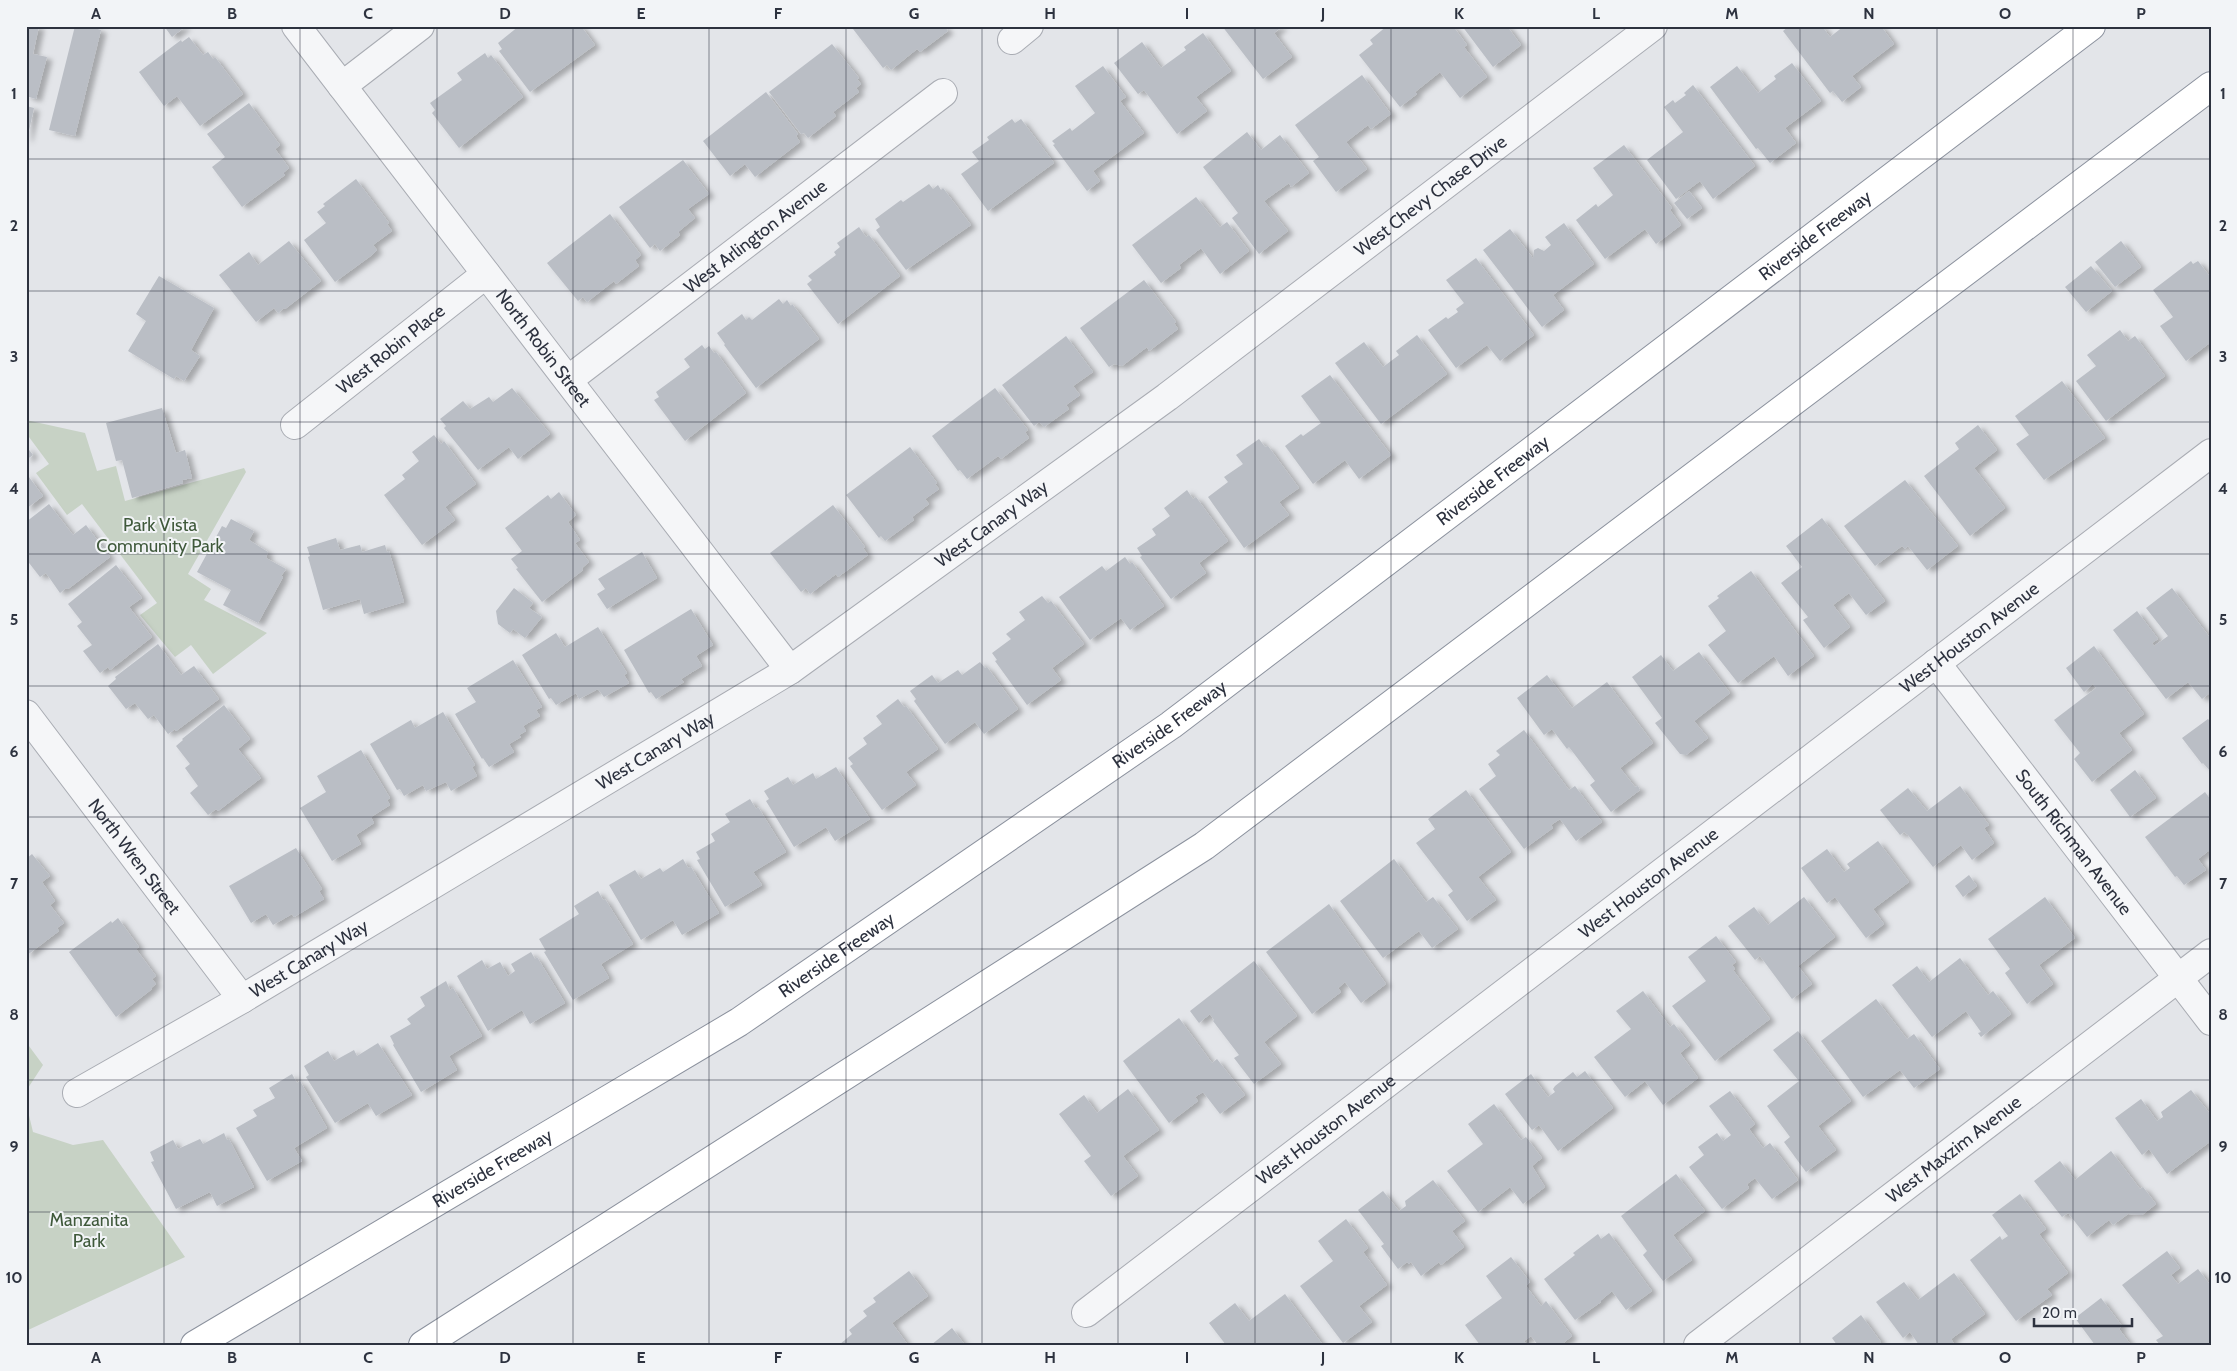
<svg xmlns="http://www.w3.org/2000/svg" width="2237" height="1371" viewBox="0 0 2237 1371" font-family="Cabin,sans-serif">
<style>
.green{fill:#c7d2c5}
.building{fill:#babec5;filter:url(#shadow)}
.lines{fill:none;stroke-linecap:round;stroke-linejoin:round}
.street-casing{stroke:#a9acb3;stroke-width:30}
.highway-casing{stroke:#8c929e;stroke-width:30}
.street{stroke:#f5f6f8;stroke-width:28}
.highway{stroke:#fff;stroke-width:28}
.grid{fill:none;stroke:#2d323f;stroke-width:1;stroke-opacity:0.55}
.labels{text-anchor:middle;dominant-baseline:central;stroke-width:4;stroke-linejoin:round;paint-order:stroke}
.street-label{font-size:18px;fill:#2d323f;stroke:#f2f4f7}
.park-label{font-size:18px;fill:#3f593b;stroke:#f2f4f7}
.neatline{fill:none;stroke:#2d323f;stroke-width:2}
.grid-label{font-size:16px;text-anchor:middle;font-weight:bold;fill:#2d323f}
</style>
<defs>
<filter id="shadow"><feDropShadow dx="5.5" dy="3" stdDeviation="2.5" flood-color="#0004"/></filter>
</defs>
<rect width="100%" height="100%" fill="#e3e5e9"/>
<path class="green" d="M26 420 85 433 97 471 116 466 125 501 244 468 246 472 188 574 211 589 204 600 267 633 213 674 191 645 175 657 140 615 157 603 82 504 67 515 36 473 49 464 26 433Z
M26 1042 43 1065 28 1088 27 1107 33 1132 73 1145 103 1140 185 1257 26 1331Z"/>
<path class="building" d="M26 26H39L33 54 47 57 36 99 26 96Z
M75 26H87L101 30 75 136 49 130Z
M164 26H186L172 37Z
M519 26H581L595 45 530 92 499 51 502 49 498 43Z
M857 26H944L948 31 920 52 917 49 891 70 887 65 883 68 853 29Z
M1222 26H1283L1274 33 1292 57 1263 79Z
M1387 26H1453L1467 45 1464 47 1487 77 1460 98 1440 72 1415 92 1417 94 1400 107 1359 55 1373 44 1370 40Z
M1462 26H1507L1521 45 1493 67Z
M1789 26H1822L1830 37 1844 26H1881L1894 44 1852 76 1861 87 1842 102 1833 91 1830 93 1783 31Z
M1203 33 1231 71 1196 97 1207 111 1177 134 1144 90 1138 94 1114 63 1142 42 1161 68 1186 50 1184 47Z
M189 37 203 55 208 52 213 59 215 57 243 94 200 126 177 96 164 106 139 72 181 40 182 42Z
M832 44 859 78 857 79 861 84 856 88 859 92 833 112 836 116 808 138 804 133 801 134 769 92Z
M485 53 488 58 491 55 523 97 459 148 432 113 435 110 430 103 462 80 457 73Z
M1792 63 1821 101 1785 128 1796 143 1770 163 1758 148 1756 149 1710 87 1737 66 1758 93 1776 79 1774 76Z
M1103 66 1126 97 1120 101 1144 133 1093 171 1100 181 1087 191 1053 145 1055 144 1052 141 1070 128 1072 131 1095 113 1075 86Z
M1362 75 1391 114 1371 129 1368 125 1346 142 1367 169 1336 192 1313 161 1319 157 1295 125Z
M1693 85 1755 166 1713 199 1700 181 1676 199 1647 160 1683 132 1664 107 1673 100 1675 103 1686 95 1684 93Z
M766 92 798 134 796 136 800 142 755 177 745 164 730 176 703 141Z
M249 103 280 145 275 149 289 168 283 173 285 175 242 207 212 167 225 157 207 134Z
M26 106 34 108 27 140 26 139Z
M1012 119 1015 123 1021 119 1054 163 988 211 961 174 979 161 972 152 989 140 987 137Z
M1247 132 1261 150 1280 135 1309 173 1291 187 1289 183 1264 201 1288 231 1259 254 1232 218 1238 213 1203 167Z
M1624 145 1672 208 1670 210 1681 225 1656 244 1645 229 1605 259 1576 220 1596 204 1598 207 1613 195 1593 168Z
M683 160 709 194 688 209 695 218 678 232 680 235 660 251 655 244 650 248 619 207Z
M356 179 389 223 387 224 392 231 373 245 377 250 372 255 335 282 304 240 326 223 317 212 325 206 323 204Z
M929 184 933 189 938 185 941 190 943 188 971 225 906 270 876 230 880 227 875 219 901 200 903 202Z
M1689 191 1702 208 1687 219 1674 203Z
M1196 197 1220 227 1227 222 1249 251 1220 274 1201 248 1179 265 1181 268 1161 283 1132 245Z
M610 214 641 255 635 260 639 266 616 284 614 281 587 302 583 297 578 301 547 263Z
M1564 223 1594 264 1553 295 1564 310 1542 327 1483 250 1510 229 1533 258 1534 250 1538 248 1544 251 1551 245 1545 237Z
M859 227 866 237 869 235 900 276 838 324 807 284 812 280 808 276 836 255 834 252 840 247 837 243Z
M289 241 321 281 285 309 284 308 278 313 274 308 256 322 219 275 249 252 258 265Z
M2121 241 2141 267 2115 287 2095 262Z
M1476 258 1534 335 1500 361 1487 345 1456 368 1428 330 1446 317 1448 319 1458 312 1456 309 1464 303 1446 280Z
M2191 261 2193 264 2198 261 2211 278 2209 286 2211 288V342L2186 361 2160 326 2173 317 2153 290Z
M2091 266 2112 291 2086 312 2065 287Z
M159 276 214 308 191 350 200 356 184 381 176 376 174 379 128 351 146 321 136 314Z
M1144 280 1176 322 1174 323 1178 329 1149 351 1147 347 1122 366 1114 364 1109 367 1080 328Z
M779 299 783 304 787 300 791 306 792 304 819 339 756 388 724 345 725 344 717 333 742 314 746 320 749 317 752 320Z
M2120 330 2128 341 2135 336 2165 376 2106 421 2076 381 2096 366 2087 355Z
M1417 335 1447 374 1381 424 1335 363 1364 342 1383 367 1399 355 1396 351Z
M1066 336 1093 372 1073 386 1080 395 1066 405 1069 409 1044 427 1039 422 1034 426 1002 385Z
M702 345 705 349 709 346 714 353 716 352 746 393 685 441 654 400 659 397 656 392 690 367 684 359Z
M1330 375 1391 455 1359 479 1345 460 1313 484 1285 446 1301 434 1303 436 1321 423 1301 396Z
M2062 381 2105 438 2044 480 2016 444 2029 435 2015 416Z
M512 388 550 434 518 459 509 447 478 470 444 428 446 426 440 419 463 401 470 409 489 397 493 402Z
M995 388 1028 430 1025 432 1029 438 1001 459 998 456 967 479 960 470 958 471 932 436Z
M162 408 176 453 185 450 192 478 182 480 183 483 132 498 122 460 116 461 106 423Z
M1978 425 1997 450 1974 468 2005 508 1970 536 1924 476 1959 449 1955 443Z
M434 435 441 444 444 441 476 484 445 507 455 520 422 545 384 495 405 479 402 475 419 461 412 452Z
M1259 439 1265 447 1268 446 1299 488 1279 502 1289 515 1244 548 1208 497 1228 482 1224 477 1243 464 1236 455Z
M26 446 33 455 26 460Z
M910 447 937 483 935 484 939 489 925 499 929 504 912 517 914 520 885 541 881 536 879 538 846 495Z
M26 473 43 496 26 509Z
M1905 480 1958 546 1927 570 1908 546 1905 549 1902 546 1875 566 1844 526Z
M1187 490 1193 499 1196 497 1228 541 1199 563 1206 573 1171 599 1140 557 1142 556 1137 548 1156 535 1152 529 1170 516 1164 508Z
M559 492 576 515 568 522 580 540 575 543 589 562 582 568 583 570 542 602 516 569 518 568 511 559 522 551 505 528 548 495 551 499Z
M49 504 73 535 86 525 110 557 68 589 66 588 60 593 46 573 40 577 26 559V522Z
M833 505 865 547 863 548 868 555 838 577 836 574 810 594 806 588 801 592 770 553Z
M1822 518 1885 601 1866 615 1849 593 1833 605 1850 627 1824 648 1803 620 1808 617 1781 583 1802 567 1786 546Z
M231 519 254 531 249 540 268 552 266 558 286 569 281 576 283 577 258 623 223 605 231 590 197 572 222 526 226 528Z
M336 538 340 550 360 545 362 552 385 545 387 552 389 551 404 602 364 614 360 599 323 610 308 557 310 556 307 547Z
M642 552 657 578 607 609 597 594 605 589 598 579Z
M1125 557 1130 564 1132 562 1164 606 1130 630 1121 618 1090 640 1059 597 1102 566 1106 571Z
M116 565 142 598 129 607 152 637 110 670 108 667 100 673 83 651 92 645 77 626 82 622 68 604Z
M1751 571 1814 656 1788 676 1774 656 1738 683 1708 645 1726 631 1708 606 1719 598 1717 596Z
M514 588 533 603 529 608 542 617 525 638 513 629 510 633 498 624 496 611Z
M2172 588 2211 639V692L2202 699 2188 682 2166 699 2113 630 2137 611 2158 639 2152 643 2154 646 2168 636 2146 608Z
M1042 596 1048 603 1051 601 1084 644 1052 668 1061 680 1027 705 995 661 997 660 992 653 1011 639 1006 634 1025 620 1019 612Z
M691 609 713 645 696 656 702 666 681 679 684 682 656 699 651 692 649 693 624 650Z
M598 627 627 673 624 675 629 683 604 697 598 689 579 699 576 693 556 705 551 698 549 699 522 655 556 633 565 647Z
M158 644 181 675 194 666 219 699 176 731 175 729 168 734 154 715 148 719 135 703 126 709 108 686 116 679 115 677Z
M2094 646 2144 714 2119 733 2132 750 2092 782 2074 759 2080 753 2054 720 2096 688 2093 684 2084 692 2066 668Z
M1699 652 1730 693 1694 721 1708 738 1686 755 1680 754 1655 723 1662 718 1632 677 1661 655 1673 671Z
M513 660 542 707 536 710 540 716 523 726 526 731 519 735 521 737 509 744 514 752 489 767 483 758 482 759 455 714 476 702 467 688Z
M980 662 985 668 987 667 1018 709 984 734 975 722 945 744 914 701 916 699 910 691 932 675 938 683 958 670 962 675Z
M1547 675 1572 708 1607 682 1653 743 1620 768 1635 787 1638 786 1640 790 1611 812 1590 785 1595 781 1569 747 1567 749 1552 729 1544 735 1517 698Z
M898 699 904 707 906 706 938 749 906 772 916 785 882 810 850 766 853 764 848 758 867 744 863 738 882 724 876 716Z
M224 705 250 739 238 749 261 778 218 811 216 809 208 815 190 793 198 786 185 768 190 764 176 746 183 740 182 739Z
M443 712 475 765 472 767 477 776 451 791 446 782 426 791 423 785 404 796 400 789 397 790 370 744 411 720 415 728Z
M2208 719 2211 722V772L2203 763 2202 764 2182 738Z
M1524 730 1569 790 1575 786 1602 822 1576 841 1560 819 1551 825 1553 828 1524 849 1479 789 1496 776 1488 764 1500 755 1496 751Z
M361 750 390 798 387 800 390 805 371 817 374 823 356 835 361 844 332 861 300 808 326 792 317 776Z
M836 767 870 819 835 841 826 827 794 847 766 801 769 799 764 791 788 777 793 785 813 773 816 779Z
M2135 770 2156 798 2130 817 2110 790Z
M1960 786 1989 825 1984 828 1994 843 1972 860 1961 845 1933 867 1908 835 1904 832 1900 835 1880 810 1908 788 1927 811Z
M1466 790 1511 852 1478 877 1496 900 1467 921 1448 895 1453 891 1416 843 1435 829 1428 819Z
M2205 792 2211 800V849L2198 859 2206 870 2184 885 2177 876 2175 877 2145 837Z
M750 799 756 809 758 807 786 852 753 872 762 885 725 907 697 860 700 859 696 852 715 841 711 834 730 822 725 814Z
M1878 841 1909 882 1873 909 1884 924 1866 938 1835 897 1827 903 1801 868 1827 849 1844 872 1850 868 1847 864Z
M296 848 322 889 319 891 324 899 294 917 292 914 273 925 266 914 251 923 229 886Z
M32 854 50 876 42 882 55 901 50 905 64 923 57 928 59 931 26 956V859Z
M683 859 688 868 691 867 719 913 682 935 673 920 641 940 609 885 635 870 641 879 660 868 663 872Z
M1394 859 1426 902 1433 897 1458 929 1432 948 1419 931 1383 958 1340 901Z
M1969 875 1977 886 1963 897 1955 886Z
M598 891 603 900 605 899 633 944 601 964 609 978 573 1000 544 952 546 951 539 939 579 914 574 906Z
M1804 897 1835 937 1798 966 1812 984 1792 999 1760 956 1755 960 1728 926 1754 907 1768 925Z
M2045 897 2075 938 2039 965 2053 984 2027 1004 2005 973 2010 969 1988 939Z
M1329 904 1386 984 1361 1003 1345 982 1338 988 1341 992 1312 1014 1266 952Z
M118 918 139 947 136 949 156 976 152 979 156 984 151 988 152 989 116 1017 69 952 111 921 112 923Z
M1716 936 1736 962 1732 965 1735 969 1733 970 1770 1019 1715 1061 1672 1006 1706 981 1688 957Z
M531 952 535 959 537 957 565 1003 530 1024 522 1010 488 1031 457 976 482 960 487 969 500 962 508 976 515 971 511 964Z
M1960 958 1988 995 1993 991 2011 1014 1981 1037 1978 1033 1981 1032 1966 1011 1932 1037 1892 985 1917 966 1929 982Z
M1254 961 1297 1016 1264 1042 1281 1064 1254 1084 1234 1058 1239 1055 1213 1021 1214 1020 1210 1014 1199 1023 1190 1011Z
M446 981 450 990 453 988 482 1036 449 1056 457 1070 421 1092 393 1045 394 1044 390 1036 411 1024 407 1019 425 1006 420 997Z
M1643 991 1670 1027 1674 1024 1690 1045 1680 1053 1698 1078 1663 1105 1645 1081 1625 1097 1594 1057 1631 1029 1616 1011Z
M1876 999 1907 1039 1914 1034 1940 1069 1914 1088 1900 1070 1863 1097 1821 1041Z
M1179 1018 1212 1063 1217 1059 1245 1095 1220 1114 1203 1092 1195 1097 1198 1101 1169 1123 1123 1061Z
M1798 1031 1851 1101 1818 1126 1836 1150 1806 1172 1784 1142 1790 1137 1767 1106 1799 1081 1773 1050Z
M378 1043 412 1095 376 1116 368 1103 335 1123 306 1077 309 1075 304 1066 328 1051 334 1061 354 1050 357 1056Z
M1585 1071 1613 1108 1558 1151 1539 1125 1532 1130 1505 1094 1531 1074 1548 1097 1555 1092 1553 1089 1555 1086 1573 1072 1577 1077Z
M292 1074 297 1083 300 1081 327 1128 294 1148 302 1161 267 1181 236 1128 257 1116 253 1110 275 1098 269 1088Z
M1128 1089 1159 1130 1123 1156 1138 1176 1111 1196 1084 1161 1091 1156 1059 1114 1084 1095 1097 1113Z
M2191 1090 2211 1115V1141L2167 1174 2149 1149 2142 1155 2115 1118 2141 1099 2157 1121 2163 1117 2161 1112Z
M1730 1091 1755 1124 1749 1129 1763 1148 1770 1143 1798 1180 1772 1199 1755 1178 1747 1184 1749 1188 1722 1209 1689 1167 1704 1155 1698 1147 1717 1133 1723 1141 1731 1135 1709 1106Z
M1494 1104 1521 1140 1526 1137 1542 1158 1532 1166 1545 1187 1523 1204 1510 1187 1478 1212 1447 1171 1483 1144 1468 1124Z
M224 1133 227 1140 229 1139 254 1187 217 1206 210 1192 176 1209 151 1162 154 1161 150 1152 173 1140 178 1149 200 1139 203 1144Z
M2111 1151 2140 1189 2143 1187 2156 1204 2142 1215 2128 1214 2113 1225 2109 1220 2087 1237 2068 1213 2062 1217 2034 1181 2060 1161 2075 1180Z
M1676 1174 1705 1211 1673 1235 1692 1260 1663 1281 1643 1255 1647 1251 1621 1216Z
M1433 1180 1465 1221 1452 1231 1464 1247 1441 1265 1439 1262 1421 1276 1411 1262 1409 1264 1407 1262 1398 1269 1381 1246 1384 1244 1358 1210 1383 1191 1399 1211 1406 1206 1405 1201Z
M2020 1194 2046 1229 2039 1234 2068 1273 2047 1289 2052 1295 2016 1321 1970 1260 2000 1236 2002 1240 2008 1236 1992 1215Z
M1346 1219 1368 1248 1363 1252 1387 1285 1359 1306 1372 1322 1343 1343 1300 1286 1333 1261 1318 1241Z
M1609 1233 1652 1291 1626 1310 1612 1291 1600 1301 1601 1302 1575 1320 1544 1279 1575 1255 1573 1253 1598 1234 1601 1239Z
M2167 1251 2180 1268 2171 1275 2178 1284 2198 1269 2211 1286V1345H2160L2156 1340 2163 1336 2122 1285Z
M1511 1257 1530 1282 1526 1286 1541 1306 1546 1301 1572 1336 1561 1345H1538L1531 1336 1524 1341 1526 1344 1524 1345H1480L1465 1325 1502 1298 1486 1276Z
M909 1271 928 1296 892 1323 908 1345H839L852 1334 849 1330 867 1316 863 1311 876 1302 873 1298Z
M1954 1273 1985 1314 1951 1339 1955 1345H1919L1910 1332 1903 1338 1876 1302 1904 1282 1918 1300Z
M1285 1294 1323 1345H1226L1209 1323 1235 1303 1249 1321Z
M2101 1298 2122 1326 2119 1329 2131 1345H2095L2075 1318Z
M1861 1315 1881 1342 1877 1345H1837L1832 1338Z
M952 1328 965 1345H931Z"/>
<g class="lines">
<defs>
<g id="street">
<path id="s1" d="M296 26 790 670"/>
<path d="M1012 40 1029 26"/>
<path d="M342 86 420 26"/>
<path id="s2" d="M568 380 943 93"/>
<path id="s3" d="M295 425 486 274"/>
<path id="s4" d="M1936 663 2211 1021"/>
<path id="s5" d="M26 714 242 999"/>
<path id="s6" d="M77 1093 242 999 790 670 1167 397 1653 26"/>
<path id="s7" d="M1086 1313 2211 453"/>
<path id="s8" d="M1698 1345 2211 953"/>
</g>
<g id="highway">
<path id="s9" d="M195 1345 739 1022 1171 725 2091 26"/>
<path d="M423 1345 1204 846 2211 86"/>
</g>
</defs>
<use href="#street" class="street-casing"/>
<use href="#highway" class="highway-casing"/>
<use href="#street" class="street"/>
<use href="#highway" class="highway"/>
</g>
<path class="grid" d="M164 26V1345M300 26V1345M437 26V1345M573 26V1345M709 26V1345M846 26V1345M982 26V1345M1118 26V1345M1255 26V1345M1391 26V1345M1528 26V1345M1664 26V1345M1800 26V1345M1937 26V1345M2073 26V1345M26 159H2211M26 291H2211M26 422H2211M26 554H2211M26 686H2211M26 817H2211M26 949H2211M26 1080H2211M26 1212H2211"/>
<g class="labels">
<g class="street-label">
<text stroke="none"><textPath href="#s6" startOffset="1626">West Chevy Chase Drive</textPath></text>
<text stroke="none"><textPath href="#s2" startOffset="236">West Arlington Avenue</textPath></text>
<text stroke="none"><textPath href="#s9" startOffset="1966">Riverside Freeway</textPath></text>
<text stroke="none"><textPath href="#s1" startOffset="406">North Robin Street</textPath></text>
<text stroke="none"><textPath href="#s3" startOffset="122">West Robin Place</textPath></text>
<text stroke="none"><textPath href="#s9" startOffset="1561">Riverside Freeway</textPath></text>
<text stroke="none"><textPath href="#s6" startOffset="1078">West Canary Way</textPath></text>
<text stroke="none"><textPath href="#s7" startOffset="1112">West Houston Avenue</textPath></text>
<text stroke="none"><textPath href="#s9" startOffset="1156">Riverside Freeway</textPath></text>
<text stroke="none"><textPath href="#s6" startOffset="672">West Canary Way</textPath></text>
<text stroke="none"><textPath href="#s4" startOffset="226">South Richman Avenue</textPath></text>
<text stroke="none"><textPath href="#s5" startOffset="179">North Wren Street</textPath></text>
<text stroke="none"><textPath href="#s7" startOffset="708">West Houston Avenue</textPath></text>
<text stroke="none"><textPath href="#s9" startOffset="751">Riverside Freeway</textPath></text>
<text stroke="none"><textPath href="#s6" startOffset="268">West Canary Way</textPath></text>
<text stroke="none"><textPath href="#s7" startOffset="302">West Houston Avenue</textPath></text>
<text stroke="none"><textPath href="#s8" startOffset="322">West Maxzim Avenue</textPath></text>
<text stroke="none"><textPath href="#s9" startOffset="346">Riverside Freeway</textPath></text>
</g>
<g class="park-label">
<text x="160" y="525">Park Vista<tspan x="160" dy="21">Community Park</tspan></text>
<text x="89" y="1220">Manzanita<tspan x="89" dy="21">Park</tspan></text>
</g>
</g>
<rect width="2237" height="1371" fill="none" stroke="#f2f4f7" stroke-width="55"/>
<path d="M2034 1318v8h98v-8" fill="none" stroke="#2d323f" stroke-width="2.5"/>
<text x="2042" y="1318" font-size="15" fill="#2d323f" stroke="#f2f4f7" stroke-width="4" paint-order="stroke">20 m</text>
<rect x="28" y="28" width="2182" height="1316" class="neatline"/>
<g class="grid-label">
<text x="96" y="19">A</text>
<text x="232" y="19">B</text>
<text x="368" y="19">C</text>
<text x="505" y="19">D</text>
<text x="641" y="19">E</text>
<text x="778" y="19">F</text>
<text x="914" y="19">G</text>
<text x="1050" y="19">H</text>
<text x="1187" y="19">I</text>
<text x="1323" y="19">J</text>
<text x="1459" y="19">K</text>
<text x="1596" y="19">L</text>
<text x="1732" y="19">M</text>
<text x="1869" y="19">N</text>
<text x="2005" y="19">O</text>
<text x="2141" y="19">P</text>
<text x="14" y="99">1</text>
<text x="2223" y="99">1</text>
<text x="14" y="231">2</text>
<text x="2223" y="231">2</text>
<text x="14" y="362">3</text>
<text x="2223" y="362">3</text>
<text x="14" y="494">4</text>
<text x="2223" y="494">4</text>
<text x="14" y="625">5</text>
<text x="2223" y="625">5</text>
<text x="14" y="757">6</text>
<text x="2223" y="757">6</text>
<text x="14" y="889">7</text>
<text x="2223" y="889">7</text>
<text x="14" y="1020">8</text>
<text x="2223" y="1020">8</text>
<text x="14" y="1152">9</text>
<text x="2223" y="1152">9</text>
<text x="14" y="1283">10</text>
<text x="2223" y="1283">10</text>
<text x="96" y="1363">A</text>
<text x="232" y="1363">B</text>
<text x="368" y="1363">C</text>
<text x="505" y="1363">D</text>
<text x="641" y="1363">E</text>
<text x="778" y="1363">F</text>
<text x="914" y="1363">G</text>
<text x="1050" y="1363">H</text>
<text x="1187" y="1363">I</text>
<text x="1323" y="1363">J</text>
<text x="1459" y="1363">K</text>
<text x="1596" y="1363">L</text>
<text x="1732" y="1363">M</text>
<text x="1869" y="1363">N</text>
<text x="2005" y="1363">O</text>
<text x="2141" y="1363">P</text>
</g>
</svg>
